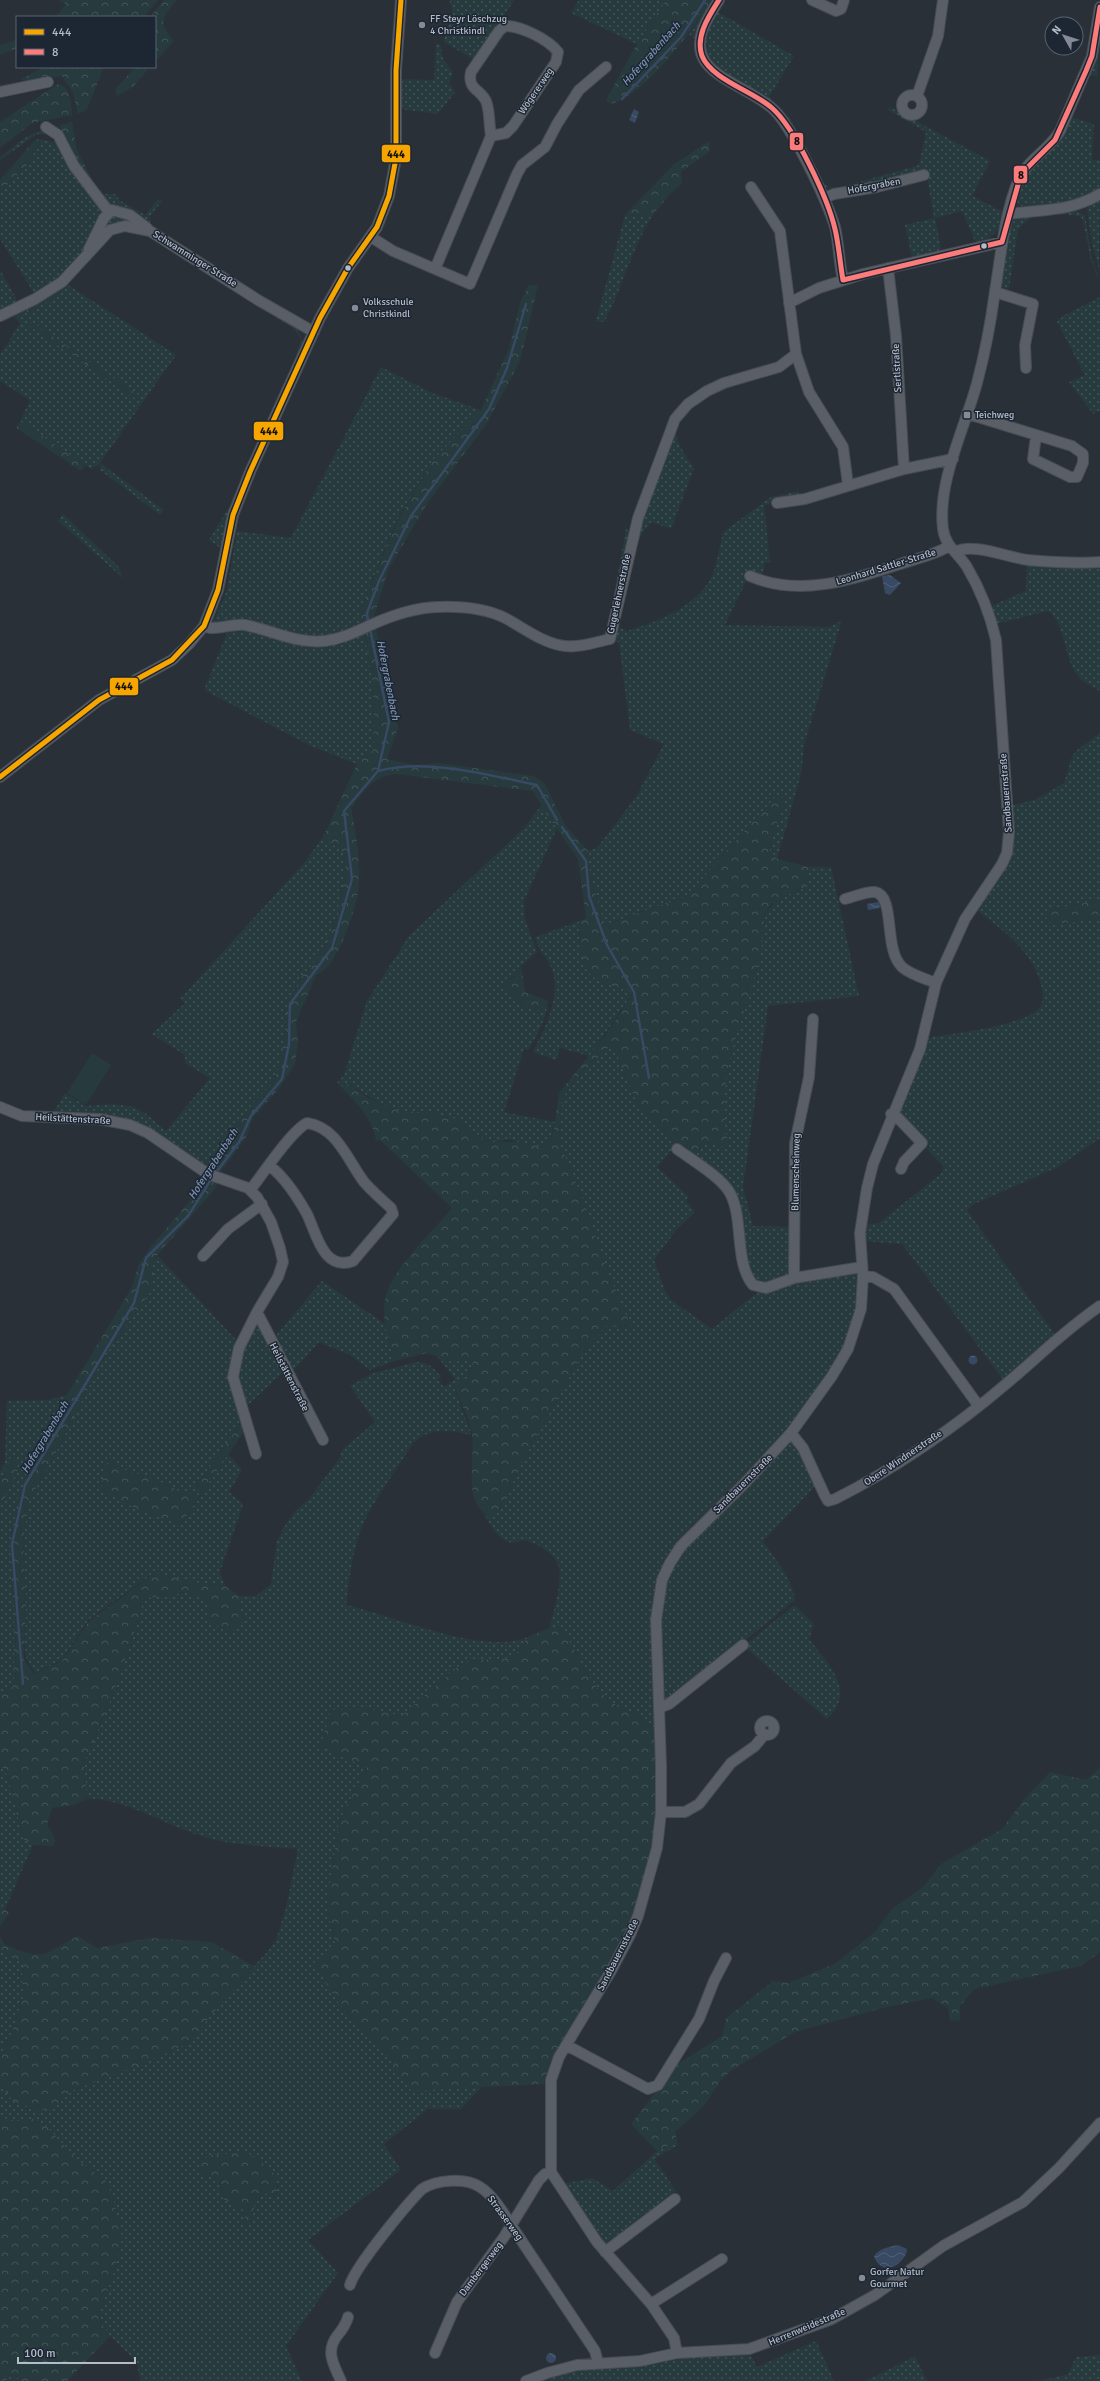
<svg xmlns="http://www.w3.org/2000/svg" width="1100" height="2381" viewBox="0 0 1100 2381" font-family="Signika,sans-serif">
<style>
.grass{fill:url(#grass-dots);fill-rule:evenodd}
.forest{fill:url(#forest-crowns)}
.green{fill:#273a3e}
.water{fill:url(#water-waves)}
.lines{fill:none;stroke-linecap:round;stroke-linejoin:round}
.stream{stroke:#384963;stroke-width:2.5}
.minor-casing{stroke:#484c53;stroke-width:12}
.minor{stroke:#5a5e66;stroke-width:10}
.bus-1-casing{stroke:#1d2633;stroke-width:8}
.bus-2-casing{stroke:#1d2633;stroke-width:8}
.bus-1{stroke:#f7a600;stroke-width:5}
.bus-2{stroke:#fc7b7b;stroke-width:5}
.poi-dot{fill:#848b96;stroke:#1d2633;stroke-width:1.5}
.bus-dot{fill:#b4bcc9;stroke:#1d2633;stroke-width:1.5}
.labels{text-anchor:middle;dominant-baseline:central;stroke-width:3;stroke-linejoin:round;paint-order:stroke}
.poi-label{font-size:10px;fill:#b4bcc9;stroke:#1d2633;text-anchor:start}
.street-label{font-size:10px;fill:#b4bcc9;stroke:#1d2633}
.water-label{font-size:11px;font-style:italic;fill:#7c92b1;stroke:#1d2633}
.line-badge{stroke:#1d2633;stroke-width:1.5}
.pale-badge-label{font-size:11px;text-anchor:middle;font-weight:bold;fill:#111}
</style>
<defs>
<pattern id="grass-dots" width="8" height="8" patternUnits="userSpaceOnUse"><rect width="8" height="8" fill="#273a3e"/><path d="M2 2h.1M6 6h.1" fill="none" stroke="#445559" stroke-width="1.8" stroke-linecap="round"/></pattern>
<pattern id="forest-crowns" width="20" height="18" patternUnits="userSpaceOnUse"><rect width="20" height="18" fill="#273a3e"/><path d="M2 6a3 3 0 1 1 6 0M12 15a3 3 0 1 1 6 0" fill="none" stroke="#445559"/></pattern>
<pattern id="water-waves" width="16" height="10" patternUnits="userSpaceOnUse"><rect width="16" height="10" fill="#384963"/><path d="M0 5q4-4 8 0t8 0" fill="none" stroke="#526178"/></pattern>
</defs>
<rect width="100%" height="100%" fill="#2a3038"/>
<path class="grass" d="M449 0H514L475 60 444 42C444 27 458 16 449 0Z
M579 0H666L637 44 571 13Z
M712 0H715L696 39 689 35Z
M716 11 794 56 769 97 792 121 823 183 828 187 839 188 919 165 926 132 888 110 890 107 990 161 972 196 1005 213C1000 231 992 237 977 245L962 211 935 218 942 253 912 258 905 225 934 218 927 177 834 190 823 186 789 122 717 70C696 48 705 35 716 11Z
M1100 25 1097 76 1089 75Z
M436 43 441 46 443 59 453 73 449 83 455 92 438 114 400 109 399 79 434 80Z
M1070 117 1094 124 1092 160H1100V190L1084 200 1063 204 1019 206 1017 202 1021 183Z
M46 130 50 134H37L0 160V157C14 147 29 131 46 130Z
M41 139 55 143 103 200 105 194H116L119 200 145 215 158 199 162 201 150 216 151 237 295 327C306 339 301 348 297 362L222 549 209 540 229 507 292 371 301 339 294 329 151 238C143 235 133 230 124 231 105 234 80 270 68 285L176 355 100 463 164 510 160 515 100 470V464L91 469 20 421 30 400 0 381V355L20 323 15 317 31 311 54 297 39 301 0 239V192L29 163ZM29 320 141 397 138 400 27 324Z
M1100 197 1099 262 1100 272 1092 244 1087 208Z
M1076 210 1085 216 1092 258 1100 282 1091 261 1083 220 1080 216C1057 214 1033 208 1018 230L1009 289 1001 287C1003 269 1003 227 1018 217Z
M625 215 652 216C631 250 623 287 604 322L596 321Z
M0 270 17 300 10 309 0 313Z
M1100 297V410L1093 414 1069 382 1085 375 1057 322 1063 316Z
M381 367 432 393 481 410 433 460 398 518 360 609 373 684 374 750 357 764 311 746 204 690 227 633 211 628 227 590 237 531 291 538Z
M760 375V377C734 383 665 401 678 441 681 450 689 459 694 468L671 529 651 522C626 550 623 591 617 627L627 631C656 622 694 608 710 580 717 568 719 548 723 533L726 530 771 497 798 491 800 498 764 505 770 562 765 563 762 578 750 574 748 577 725 625 830 627 842 620 804 745 801 774 777 859 769 849 785 798 777 795 687 896 604 925 590 874 588 851 597 848 636 797 664 744 630 730 619 642 612 640C625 577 639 516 662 456 669 439 674 418 688 405 708 388 735 381 760 375Z
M708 386H712L667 431 666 423C677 403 688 398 708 386Z
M63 514 118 566 123 578 58 521Z
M626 529 632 531 611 628 606 635H603L608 627Z
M1027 562 1100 564V691C1092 686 1083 683 1077 675 1064 659 1065 622 1048 611L996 624 991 606 1026 591Z
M1100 733V900L1054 909 1052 925 1100 918V1138L1058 1167 974 1204 967 1210 1057 1338 1005 1382 902 1244 863 1241 864 1225 879 1223 943 1172V1166L927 1149 930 1146 898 1113 927 1038C960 1032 1008 1029 1036 1011 1043 1006 1044 996 1042 989 1036 954 1002 929 975 909L998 876 1011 806 1037 799 1064 783 1072 757 1076 751Z
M541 806 557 828 524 901 525 919 537 952 521 966 516 976 510 978 516 1002 537 1011 548 1001C546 1019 538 1035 528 1050L524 1049 504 1112 555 1122 550 1139 541 1147 506 1139C491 1148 480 1136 468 1128 457 1122 440 1115 428 1112 418 1110 407 1113 397 1110 378 1104 366 1094 349 1084L343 1086 337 1083 344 1075 367 1001 409 936 523 829Z
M323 837 344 853 346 871 337 914 324 950 303 975 289 999 280 1065 271 1085 252 1104 238 1124 212 1170 219 1174 217 1184 134 1131 105 1125 44 1123 52 1115 65 1093 86 1106 114 1104 133 1107 145 1113 166 1131 210 1078 185 1063V1055L152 1034 185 1003 180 999 305 862Z
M809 867H831L859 996 768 1006 743 1187 753 1226 792 1227 791 1272 786 1279 757 1285 750 1277 736 1205 690 1153 709 1143 728 1148 723 1116 724 1083 766 913 777 899 805 888Z
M580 921 579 940 597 980 634 991 590 1056 560 1048 556 1060 533 1052C544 1030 562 996 552 970 548 958 538 950 535 937Z
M612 1043 637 1103 654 1123 678 1143 657 1167 689 1197 686 1200 695 1212 676 1230 654 1260 665 1291 670 1299 712 1329C729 1316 743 1302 761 1291 788 1277 826 1276 855 1271L858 1274 860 1291 851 1333 834 1366 776 1446 698 1524 695 1523 692 1526 693 1528 660 1576 655 1729 635 1714 617 1706 601 1693 588 1675 562 1628H549C554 1612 563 1580 558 1564 556 1555 536 1543 527 1541 519 1539 514 1545 506 1541 495 1535 488 1521 482 1510L486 1515 505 1499 525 1457 587 1346 606 1326 630 1327 604 1262 585 1205 558 1139 563 1097 577 1078Z
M158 1256 238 1342 235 1354 245 1432 243 1433 240 1424 197 1485 200 1496 228 1454 242 1470 229 1492 243 1504 220 1572 225 1586 192 1582 154 1573 88 1620 62 1660 35 1673 26 1658 25 1644 26 1601 23 1543 29 1500 55 1455 103 1359 153 1288V1260ZM111 1460 127 1471 155 1479 175 1489 200 1497 181 1524Z
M322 1281 385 1324 394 1361 370 1370 350 1355 319 1342 290 1374 273 1339Z
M257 1322 283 1372 246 1407 237 1384 238 1359Z
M437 1356 453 1362 474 1358 468 1378 453 1385 472 1435C451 1430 430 1427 413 1443 398 1467 380 1491 367 1516 353 1543 350 1575 346 1605 395 1616 482 1656 528 1637L513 1658 465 1661 401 1716 370 1709 320 1747 367 1767 339 1821 327 1907 335 1943 338 2002 391 2060 411 2090 482 2087 461 2109H428L384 2144 401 2170 308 2240 338 2273 286 2346 302 2381H140L137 2362 110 2336 98 2317 115 2269 122 2238 113 2197 105 2180 79 2161 45 2125 35 2119 16 2120 0 2118V2084L13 2101 56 2106 73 2090 187 2044 219 2004 268 1951 276 1940 286 1908 298 1849C266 1846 233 1846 202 1836 167 1826 124 1797 87 1799L84 1763 112 1697 146 1598 189 1592 245 1621 239 1608V1596H256L271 1584 277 1542 283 1529 295 1511 309 1499 339 1459 343 1449 375 1422 350 1386 371 1374 416 1362C428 1362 434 1368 441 1377L438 1380 444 1387 455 1379ZM219 2181 278 2185 276 2197 267 2193 256 2197 250 2225 244 2210 223 2199Z
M67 1395 18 1498 14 1686 0 1697V1508L12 1456 0 1483V1471L5 1462 7 1401 48 1400Z
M789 1443 796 1444 816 1485 763 1541C775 1559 792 1578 795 1600L668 1702 663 1701 659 1640 663 1587 679 1555Z
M793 1606H796L814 1624 809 1639C827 1663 858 1691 827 1719L744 1646Z
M0 1763 8 1777 23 1839 33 1845 5 1909 0 1905Z
M0 1951 22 1963 23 1997 12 2032 0 2056Z
M673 2144 678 2145 654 2159 676 2191 607 2244H603L562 2184 592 2178 613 2191 657 2151Z
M816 2341 834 2381H535L564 2371 691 2355 749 2352 757 2367Z
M1100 2355V2381H1039L1068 2374 1076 2357Z
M915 2356 927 2381H866Z
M16 2375 20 2381H7L6 2376Z"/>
<path class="forest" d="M58 0H158L144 17H56L66 4Z
M164 0H177C162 20 157 20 174 41L155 62V17H150Z
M666 0H712C694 29 644 96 611 104L606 100 637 44Z
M17 40V48L0 55V45Z
M44 67H104L87 109 78 114 73 93 62 76 25 82 21 79Z
M135 67H150L133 87 117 96 115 90Z
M58 84C71 86 71 105 72 115L32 123 0 148V122Z
M72 122 77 150 103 200C87 177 65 152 60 125Z
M41 139 29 163 0 192V180L35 140Z
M709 141 710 151 681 172 682 183 669 195 652 216 625 215 673 165Z
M529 285H538L520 361 487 423 427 504 389 568 374 616 386 683 398 728 387 759 415 765 439 763 534 776 545 784 565 825 588 851 590 874 605 925 687 896 777 795 785 798 769 849 777 859 809 867 805 888C794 893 778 896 770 906 760 919 764 938 761 953 745 1021 712 1076 729 1148L709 1143 690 1153 654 1123 637 1103 612 1044 577 1078 563 1097 558 1139 585 1205 604 1262 631 1327 606 1326 587 1346 525 1457 505 1499 497 1513 491 1516C461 1507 476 1456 472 1434 469 1417 460 1401 453 1385L468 1378 474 1359 453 1362 427 1353 394 1361C389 1341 380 1316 386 1295 393 1269 434 1230 452 1208L380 1140 376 1141C373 1116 353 1100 337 1083L343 1086 349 1084 368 1098 399 1111 428 1112 454 1118 484 1140 493 1142H523L541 1147 550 1139 554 1129 559 1093 607 1033 634 992C622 988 608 986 598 980 577 969 579 940 580 921L586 918 578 859 543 809 533 791 396 774C371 777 367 789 351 807 356 833 360 857 359 883 358 905 338 969 316 975L296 1022 298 1042 295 1064 278 1090 253 1117 246 1138 219 1174 212 1170 238 1124 252 1104 271 1085 280 1065 289 999 303 975 324 950 337 914 346 871 344 853 323 837 357 764 374 750 373 684 360 609 399 518 433 460 481 410 509 348 520 303Z
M62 286 63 288C49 302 33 311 15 317L12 314Z
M29 320 141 397 139 400 26 324Z
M20 421 85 465 81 471 16 428Z
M1100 900V918L1052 925 1044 915 1054 909Z
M521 966 525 992 548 1001 537 1011C522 1005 511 1001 503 987L506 981 516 976Z
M208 1180 217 1184 214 1190 153 1260V1288L103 1359 55 1455 29 1500 23 1543 26 1601 24 1659 34 1674 62 1661 89 1621 155 1573 192 1582 225 1586 239 1596V1608L245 1622 228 1633 210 1621 206 1611 211 1604 189 1592 146 1598 112 1697 84 1763 87 1799 73 1805 52 1808 47 1824 55 1839 54 1846 33 1845 23 1839 8 1777 0 1763V1697L14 1686V1613L10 1546 18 1498 67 1395 132 1287 139 1263 153 1244Z
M241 1423 243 1433 181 1524C155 1517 122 1505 101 1488L106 1464 111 1460 127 1471 155 1479 175 1489 199 1496 197 1485Z
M11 1456 18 1460 17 1471 0 1508V1483Z
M549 1628H562L588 1675 601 1693 617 1706 635 1714 655 1729C655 1754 658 1780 657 1805 654 1852 642 1904 620 1946 611 1963 601 1980 591 1996 573 2025 551 2050 544 2084L411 2091 391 2060 338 2002 314 1963 335 1943 327 1907 339 1821 367 1767 320 1747 331 1710 370 1709 401 1716 465 1661 513 1658 528 1637Z
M1100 1767V1952L1081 1966 974 1989 960 2006V2020L950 2021 948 2008 932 1998 883 2008 795 2032 732 2070 721 2080 704 2106 675 2132 678 2145 673 2144 657 2151 631 2124 676 2065 722 2036 726 2018 773 1981 789 1983 836 1963 875 1932 892 1909 923 1887 941 1864 1002 1829 1025 1798 1050 1772 1086 1780Z
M0 1905 9 1913 0 1927Z
M0 1936 4 1944C44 1962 42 1955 78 1936L97 1948 150 1938 212 1942 253 1966 187 2044 135 2067 73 2090 56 2106 39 2111 13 2101 0 2084V2056L12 2032 23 1997 22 1963 0 1951Z
M0 2118 16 2120 35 2119 45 2125 79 2161 105 2180 113 2197 122 2238 115 2269 98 2317 110 2336 67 2381H20L16 2375 6 2376 7 2381H0Z
M247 2152C266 2167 281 2170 276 2197L267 2193 256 2198 250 2225 245 2224 244 2210 223 2199 219 2181 203 2174 199 2167 201 2160 213 2155Z"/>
<path class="green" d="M92 1053 111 1065 86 1105 67 1093Z"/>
<path class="water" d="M634 109 639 112 635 123 629 120Z
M890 575 901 583 890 595 885 593 882 576Z
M879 902 880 908 868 910 867 904Z
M968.5 1360a4.5 4.5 0 1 1 9 0a4.5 4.5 0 1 1-9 0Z
M898 2245 907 2249C907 2262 882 2280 874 2256 880 2248 889 2247 898 2245Z
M546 2358a5 5 0 1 1 10 0a5 5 0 1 1-10 0Z"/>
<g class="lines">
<path class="stream" d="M622 99 681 37 705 0
M368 622 367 613 379 581 411 516 489 409 507 368 526 304
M378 771C427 758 488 775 537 785L557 820
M562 827 586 861 589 896 607 945 634 992 649 1078
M215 1174 239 1142 251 1116 282 1079 289 1044 290 1004 332 948 352 879 344 811 378 771 389 722 370 629
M23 1684 12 1544 25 1485 134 1303 146 1258 188 1216 212 1178"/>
<defs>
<path id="minor" d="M719 0C709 16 693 38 703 58 712 78 755 92 773 109 792 126 827 201 835 227 839 244 839 263 843 280
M812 0 836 11 841 9 844 0
M505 26C521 26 548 39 558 52L556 62 513 126 506 133 491 136C489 125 490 111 486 101 480 89 467 89 471 72L499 31Z
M0 92 48 82
M902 105a10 10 0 1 1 20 0a10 10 0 1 1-20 0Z
M917 96 938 36 943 0
M46 127 58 135 74 166 109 212
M751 187 780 231 796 354 809 392 843 447 848 485
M824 198 834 194 877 187 924 175
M1009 214C1043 209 1070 212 1100 194
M371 237 393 251 435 269 491 136
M89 249 104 218 112 210 130 215 147 228
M888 268 896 336 904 469
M435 269 470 284 517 174 522 165 545 147 557 124 579 90 606 67
M995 292 1033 304 1025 345 1026 368
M789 303 819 288 863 274 1002 242
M0 316 35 299 62 282 110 230 125 226 150 231 258 300 314 332
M968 414 1072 446 1083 454V463L1077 477H1070L1033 459 1036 436
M777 503 805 499 904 469 953 459
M955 552C973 542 1009 558 1028 560 1051 562 1077 564 1100 562
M750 576C800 598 854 579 903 563 918 558 935 555 949 546
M204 626C215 632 231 623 245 625 272 630 296 644 325 641 342 639 357 631 373 624 393 615 415 608 437 607 460 606 485 608 505 618 524 628 544 644 565 646 580 648 596 642 610 639L638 518 675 419 688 404 707 391 724 383 779 367 796 354
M0 777 99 700 172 660 189 644 204 626 218 590 233 515 250 472 320 318 348 268 377 227 389 196 396 158V70L401 0
M845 899C854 897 866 891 875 892 896 896 883 949 902 967 911 975 924 978 936 983
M0 1107 22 1116 99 1119 130 1125 148 1133 208 1174 248 1188 257 1197 271 1222 280 1248 283 1262 278 1277 257 1312 239 1348 233 1377 256 1454
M891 1114 897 1117 922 1143 904 1162 901 1169
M677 1149C692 1160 721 1177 730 1193 744 1219 734 1262 753 1285L766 1288 794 1278 862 1267
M251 1189C263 1174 291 1131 307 1123 337 1127 348 1161 364 1182 372 1191 382 1200 391 1208L393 1214 353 1261C323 1272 316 1232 307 1214 298 1198 284 1177 270 1166
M203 1256 228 1229 262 1204
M863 1276 873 1277 894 1289 978 1405
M794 1278 795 1143 809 1077 813 1019
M257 1312 323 1440
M791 1433 803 1448 825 1496 828 1501 835 1499C893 1470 957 1426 1006 1384 1037 1358 1066 1329 1100 1306
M659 1708 669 1704 743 1645
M760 1728a7 7 0 1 1 14 0a7 7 0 1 1-14 0Z
M661 1812H685L699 1804 731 1763 755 1746 764 1735
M566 2045 648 2089 658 2085 699 2019 714 1981 726 1958
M605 2252 675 2199
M350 2285C355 2267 406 2205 422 2189 436 2180 465 2177 480 2187 496 2197 508 2221 519 2237 544 2275 570 2313 595 2351L598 2363
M651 2304 722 2259
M435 2353 457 2302 504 2237 539 2180 545 2174 551 2172
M677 2353 674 2338 651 2304 597 2242 551 2172V2080L559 2057 611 1971 630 1935 638 1916 657 1848 661 1812V1766L656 1620 662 1580 670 1563 681 1546 744 1484 791 1433 832 1376 848 1349 861 1309 863 1276 860 1233 867 1188 873 1164 920 1049 936 983 965 919 1002 864 1007 853 1009 832 996 640C990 614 980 589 967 567 959 554 945 546 943 529 937 482 965 428 977 383 985 353 991 321 995 291 1001 255 1004 216 1018 181 1027 160 1049 150 1060 131L1092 56 1100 7
M341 2381C334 2365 325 2352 337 2336 342 2330 346 2325 348 2317
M526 2381 547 2373 577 2365 640 2361 677 2353 749 2349 832 2319 875 2295 943 2246 1023 2202 1059 2168 1100 2123"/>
</defs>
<use href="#minor" class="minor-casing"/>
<use href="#minor" class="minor"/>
<defs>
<path id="bus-1" d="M0 777 99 700 172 660 204 626 218 590 233 515 250 472 320 318 348 268 377 227 389 196 396 158V70L401 0"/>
<path id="bus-2" d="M719 0C709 16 695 36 702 56 712 80 753 91 772 108 795 128 828 199 835 229 839 246 840 263 843 280L1002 242 1021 174 1055 140 1086 71 1092 56 1100 7"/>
</defs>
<use href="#bus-1" class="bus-1-casing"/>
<use href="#bus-2" class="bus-2-casing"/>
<use href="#bus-1" class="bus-1"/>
<use href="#bus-2" class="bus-2"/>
</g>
<g class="poi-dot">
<circle cx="422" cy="25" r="4"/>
<circle cx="355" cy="308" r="4"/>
<rect x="963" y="411" width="8" height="8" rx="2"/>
<circle cx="862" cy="2278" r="4"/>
</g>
<g class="bus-dot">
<circle cx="984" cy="246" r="3.5"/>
<circle cx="348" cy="268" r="3.5"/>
</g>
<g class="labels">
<g class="poi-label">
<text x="430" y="19">FF Steyr Löschzug<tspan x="430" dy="12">4 Christkindl</tspan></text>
<text x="363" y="302">Volksschule<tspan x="363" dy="12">Christkindl</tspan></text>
<text x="975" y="415">Teichweg</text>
<text x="870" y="2272">Gorfer Natur<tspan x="870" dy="12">Gourmet</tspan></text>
</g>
<g class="street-label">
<text transform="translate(536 91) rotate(-56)">Wögererweg</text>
<text transform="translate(874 186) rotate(-11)">Hofergraben</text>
<text transform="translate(195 259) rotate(32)">Schwamminger Straße</text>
<text transform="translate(897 368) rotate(-93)">Sertlstraße</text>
<text transform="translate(886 567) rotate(-17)">Leonhard Sattler-Straße</text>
<text transform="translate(619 594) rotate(-78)">Gugerlehnerstraße</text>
<text transform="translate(1006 793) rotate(-94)">Sandbauernstraße</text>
<text transform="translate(73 1119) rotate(3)">Heilstättenstraße</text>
<text transform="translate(796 1172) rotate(-89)">Blumenscheinweg</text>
<text transform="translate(289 1377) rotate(63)">Heilstättenstraße</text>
<text transform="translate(903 1458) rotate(-34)">Obere Windnerstraße</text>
<text transform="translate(743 1484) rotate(-45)">Sandbauernstraße</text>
<text transform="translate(618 1955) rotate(-63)">Sandbauernstraße</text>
<text transform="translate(505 2218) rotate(54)">Strasserweg</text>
<text transform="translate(481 2269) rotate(-53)">Dambergerweg</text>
<text transform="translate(807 2327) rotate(-23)">Herrenweidestraße</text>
</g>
<g class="water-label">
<text transform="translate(651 54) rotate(-48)">Hofergrabenbach</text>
<text transform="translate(388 680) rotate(79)">Hofergrabenbach</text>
<text transform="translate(213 1164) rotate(-57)">Hofergrabenbach</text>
<text transform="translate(45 1437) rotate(-59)">Hofergrabenbach</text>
</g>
</g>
<g class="line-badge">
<rect x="789" y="132" width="15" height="19" rx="4" fill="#fc7b7b"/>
<rect x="381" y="144" width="30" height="19" rx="4" fill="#f7a600"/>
<rect x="1013" y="165" width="15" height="19" rx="4" fill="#fc7b7b"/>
<rect x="253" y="421" width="31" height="20" rx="4" fill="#f7a600"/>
<rect x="109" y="677" width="30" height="19" rx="4" fill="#f7a600"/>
</g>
<g class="pale-badge-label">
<text x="797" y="145">8</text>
<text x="396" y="158">444</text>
<text x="1021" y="179">8</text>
<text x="269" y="435">444</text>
<text x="124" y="690">444</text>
</g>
<rect x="16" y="16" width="140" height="52" fill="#1d2633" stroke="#59626f"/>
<rect x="24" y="29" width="20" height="6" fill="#f7a600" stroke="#59626f"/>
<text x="52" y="36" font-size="12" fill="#b4bcc9">444</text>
<rect x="24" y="49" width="20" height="6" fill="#fc7b7b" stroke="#59626f"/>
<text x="52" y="56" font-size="12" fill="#b4bcc9">8</text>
<g transform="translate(1064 36) rotate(309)"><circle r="19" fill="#1d2633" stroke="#59626f"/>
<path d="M0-3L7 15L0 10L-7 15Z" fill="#848b96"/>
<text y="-6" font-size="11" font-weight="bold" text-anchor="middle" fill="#b4bcc9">N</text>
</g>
<path d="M18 2357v6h117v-6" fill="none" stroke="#b4bcc9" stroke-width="2"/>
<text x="24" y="2357" font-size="12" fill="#b4bcc9" stroke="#1d2633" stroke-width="3" paint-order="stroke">100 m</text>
</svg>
